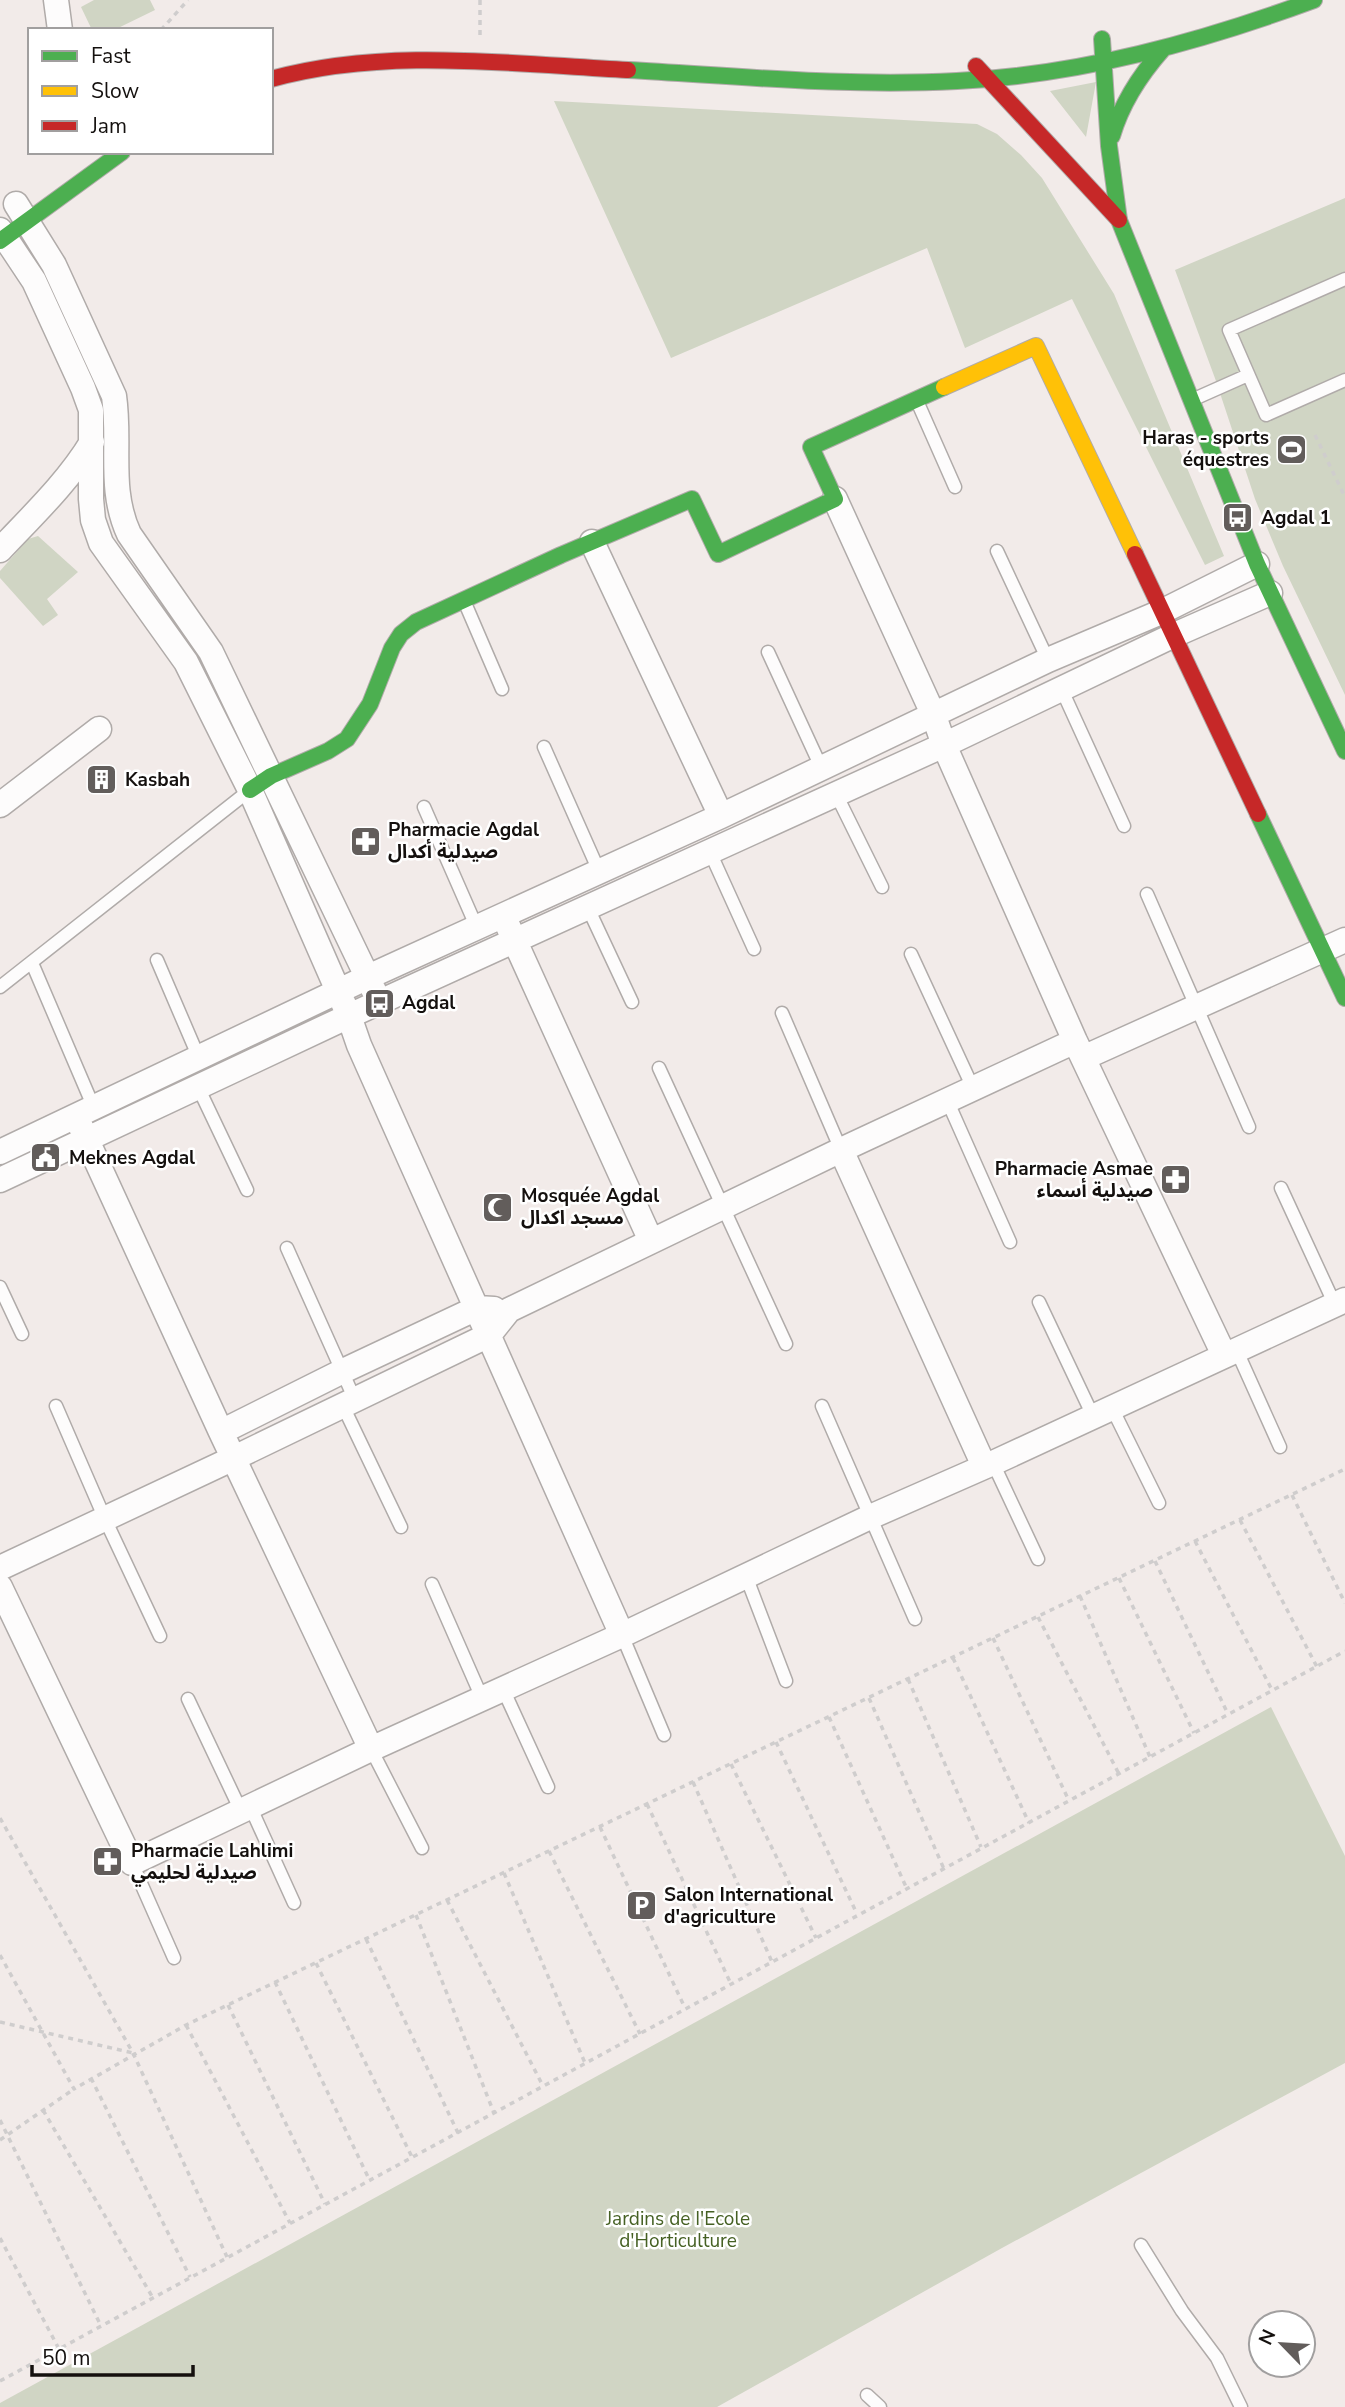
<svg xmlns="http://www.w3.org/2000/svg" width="1345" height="2407" viewBox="0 0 1345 2407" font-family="'Nunito Sans','Noto Sans Arabic',sans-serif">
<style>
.green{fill:#d0d5c4}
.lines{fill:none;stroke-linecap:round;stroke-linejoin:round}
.lane-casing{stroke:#b0aba9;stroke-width:15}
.street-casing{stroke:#b0aba9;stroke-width:27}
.fast-casing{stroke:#b0aba9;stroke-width:18}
.slow-casing{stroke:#b0aba9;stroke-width:18}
.jam-casing{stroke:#b0aba9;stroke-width:18}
.path{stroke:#cfcdcd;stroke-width:3.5;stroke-dasharray:5 5;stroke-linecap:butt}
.lane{stroke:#fdfcfc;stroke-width:12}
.street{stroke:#fdfcfc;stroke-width:24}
.fast{stroke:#4caf50;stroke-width:16}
.slow{stroke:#ffc107;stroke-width:16}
.jam{stroke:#c62828;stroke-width:16}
.labels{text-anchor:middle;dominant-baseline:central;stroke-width:5;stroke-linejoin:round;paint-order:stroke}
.poi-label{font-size:19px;font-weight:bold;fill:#14100e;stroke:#fff;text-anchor:start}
.park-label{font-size:19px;fill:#466124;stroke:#fff}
</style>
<rect width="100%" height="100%" fill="#f2ebe9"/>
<path class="green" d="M94 0H150L155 10 114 30H92L81 7Z
M1096 82 1086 137 1050 91Z
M554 101 977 124 997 134 1021 155 1042 178 1114 294 1224 556 1205 565 1072 299 965 348 927 248 671 358Z
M1345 198V695L1283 566 1255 499 1216 381 1175 270Z
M38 536 78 572 47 599 58 615 43 626 0 578V571L28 539Z
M1271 1707 1345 1856V2063L1002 2248 717 2407H0V2403Z"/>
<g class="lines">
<defs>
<path id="lane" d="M1345 279 1229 330 1266 415 1345 380
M1194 399 1248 375
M917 401 955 487
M997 551 1048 660
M465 603 502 689
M768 652 821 767
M1061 688 1124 826
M544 747 599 871
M836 794 882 887
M424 807 477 928
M710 852 754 949
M1147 894 1249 1127
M588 908 632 1002
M911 954 973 1088
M157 960 199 1058
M32 963 94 1108
M0 987 250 790
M782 1013 841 1150
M659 1068 786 1344
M198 1087 247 1190
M947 1100 1010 1242
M1281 1188 1335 1305
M287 1248 355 1400
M0 1287 22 1334
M1039 1302 1093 1416
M1236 1349 1280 1447
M56 1406 105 1519 160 1636
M343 1406 401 1527
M822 1406 915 1619
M1112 1408 1159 1503
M993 1463 1038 1559
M746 1576 786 1681
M432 1584 482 1698
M622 1635 664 1735
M503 1689 548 1787
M188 1699 241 1811
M371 1749 422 1848
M250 1806 294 1903
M132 1863 174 1958
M1141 2245 1182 2311 1217 2358 1241 2407
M867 2395 880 2407"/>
<path id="street" d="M56 0 60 30
M16 204 54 265 114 396C121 444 108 489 129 534L211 652 375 993
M0 230 34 281 83 388 91 410V499L93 520 101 543 186 662 250 790 349 1016 359 1045 622 1635
M835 499 934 716 944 745 1075 1041 1224 1355
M592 542 721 816
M0 550C32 516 68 482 92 442
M0 805 99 729
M508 926 651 1241
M1083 1058 1345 940
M80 1125 221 1432 371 1749
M841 1150 984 1466
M0 1152 368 977 721 816 1048 660 1161 612 1257 564
M0 1180 349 1016 944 745 1172 636 1270 593
M221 1432 343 1371 477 1308 494 1309
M0 1568 234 1458 489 1335 509 1310 841 1150 1075 1041
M0 1587 132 1863 371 1749 622 1635 870 1517 993 1463 1345 1300"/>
<path id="fast" d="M1102 39 1109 146 1119 220 1257 564 1345 751
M628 70C737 76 848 87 957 81 1080 75 1200 42 1314 0
M1112 136C1122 102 1140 75 1163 49
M0 241 122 152
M250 790 271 776 328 751 347 739 370 704 392 648 401 634 416 622 561 555 692 499 718 554 835 499 811 447 944 387
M1258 814 1345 998"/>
<path id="slow" d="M944 387 1036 346 1135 554"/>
<path id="jam" d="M976 66 1119 220
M271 79C386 47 510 64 628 70
M1135 554 1258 814"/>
</defs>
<use href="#lane" class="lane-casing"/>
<use href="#street" class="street-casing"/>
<use href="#fast" class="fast-casing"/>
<use href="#slow" class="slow-casing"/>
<use href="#jam" class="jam-casing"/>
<path class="path" d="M480 0V36
M161 30 188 0
M1315 435 1345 497
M1292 1495 1345 1603
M1240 1520 1317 1667
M1195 1541 1272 1690
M1155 1561 1228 1714
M1119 1578 1194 1733
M1080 1596 1150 1757
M1038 1617 1119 1774
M993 1638 1069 1801
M953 1658 1029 1823
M908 1679 981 1847
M869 1698 944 1869
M829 1717 907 1889
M776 1742 857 1914
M731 1764 816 1938
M693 1782 772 1962
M647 1804 731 1984
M0 1818 133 2053 227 2257
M600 1827 685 2008
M549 1851 640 2034
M504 1873 585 2063
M447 1900 543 2086
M416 1915 494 2113
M366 1939 458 2133
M0 1955 74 2089 186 2025 1345 1469
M316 1963 412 2157
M275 1982 369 2179
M228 2005 325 2204
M0 2022 133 2053
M186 2025 290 2223
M91 2078 190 2277
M43 2110 153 2298
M0 2120 101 2326
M0 2140 74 2089
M0 2238 59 2349
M0 2381 1345 1651"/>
<use href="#lane" class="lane"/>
<use href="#street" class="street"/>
<use href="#fast" class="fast"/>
<use href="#slow" class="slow"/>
<use href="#jam" class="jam"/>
</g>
<defs>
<symbol id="stadium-square" viewBox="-11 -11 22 22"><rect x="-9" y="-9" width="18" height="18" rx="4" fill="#625d5b" stroke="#fff"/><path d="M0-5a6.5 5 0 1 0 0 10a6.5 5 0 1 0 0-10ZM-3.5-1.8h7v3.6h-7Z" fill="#fff"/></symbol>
<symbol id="bus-square" viewBox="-11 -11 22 22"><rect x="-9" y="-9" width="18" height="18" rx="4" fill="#625d5b" stroke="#fff"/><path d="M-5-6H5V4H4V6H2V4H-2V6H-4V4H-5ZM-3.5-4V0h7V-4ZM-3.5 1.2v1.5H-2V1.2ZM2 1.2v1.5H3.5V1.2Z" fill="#fff"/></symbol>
<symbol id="building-square" viewBox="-11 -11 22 22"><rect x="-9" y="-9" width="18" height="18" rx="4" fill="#625d5b" stroke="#fff"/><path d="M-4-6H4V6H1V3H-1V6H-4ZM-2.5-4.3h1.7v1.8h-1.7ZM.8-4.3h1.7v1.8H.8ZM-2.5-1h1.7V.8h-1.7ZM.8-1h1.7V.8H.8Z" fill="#fff"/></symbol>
<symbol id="pharmacy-square" viewBox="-11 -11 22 22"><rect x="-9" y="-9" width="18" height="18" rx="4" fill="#625d5b" stroke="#fff"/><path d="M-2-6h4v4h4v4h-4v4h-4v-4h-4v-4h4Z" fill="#fff"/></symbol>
<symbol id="civic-square" viewBox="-11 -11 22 22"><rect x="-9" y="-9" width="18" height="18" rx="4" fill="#625d5b" stroke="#fff"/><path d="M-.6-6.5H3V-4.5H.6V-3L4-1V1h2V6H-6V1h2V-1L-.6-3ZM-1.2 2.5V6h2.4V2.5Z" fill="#fff"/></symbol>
<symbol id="mosque-square" viewBox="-11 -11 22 22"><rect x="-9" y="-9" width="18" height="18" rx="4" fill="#625d5b" stroke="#fff"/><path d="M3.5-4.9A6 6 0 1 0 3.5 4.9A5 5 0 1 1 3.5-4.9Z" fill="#fff"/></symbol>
<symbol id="parking-square" viewBox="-11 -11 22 22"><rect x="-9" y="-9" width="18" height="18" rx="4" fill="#625d5b" stroke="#fff"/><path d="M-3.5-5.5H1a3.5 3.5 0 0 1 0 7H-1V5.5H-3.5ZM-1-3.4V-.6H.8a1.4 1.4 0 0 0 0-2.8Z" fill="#fff"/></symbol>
</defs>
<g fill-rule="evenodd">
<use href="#stadium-square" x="1274" y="432" width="35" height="35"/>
<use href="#bus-square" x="1220" y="500" width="35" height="35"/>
<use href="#building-square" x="84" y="762" width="35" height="35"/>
<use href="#pharmacy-square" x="348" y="824" width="35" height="35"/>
<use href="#bus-square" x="362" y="986" width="35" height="35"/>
<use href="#civic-square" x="28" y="1140" width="35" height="35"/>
<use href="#pharmacy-square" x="1158" y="1162" width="35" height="35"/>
<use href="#mosque-square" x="480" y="1190" width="35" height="35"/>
<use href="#pharmacy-square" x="90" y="1844" width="35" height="35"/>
<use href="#parking-square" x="624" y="1888" width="35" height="35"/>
</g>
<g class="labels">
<g class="poi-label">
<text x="1269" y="438" text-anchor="end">Haras - sports<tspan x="1269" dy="22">équestres</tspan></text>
<text x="1261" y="518">Agdal 1</text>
<text x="125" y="780">Kasbah</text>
<text x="388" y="830">Pharmacie Agdal<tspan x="388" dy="22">صيدلية أكدال</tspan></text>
<text x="402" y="1003">Agdal</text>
<text x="69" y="1158">Meknes Agdal</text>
<text x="1153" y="1169" text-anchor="end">Pharmacie Asmae<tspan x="1153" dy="22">صيدلية أسماء</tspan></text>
<text x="521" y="1196">Mosquée Agdal<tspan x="521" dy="22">مسجد اكدال</tspan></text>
<text x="131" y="1851">Pharmacie Lahlimi<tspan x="131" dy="22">صيدلية لحليمي</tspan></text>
<text x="664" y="1895">Salon International<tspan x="664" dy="22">d'agriculture</tspan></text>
</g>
<g class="park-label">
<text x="678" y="2219">Jardins de I'Ecole<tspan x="678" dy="22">d'Horticulture</tspan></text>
</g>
</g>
<rect x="28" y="28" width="245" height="126" fill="#ffffff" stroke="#a19f9f" stroke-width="2"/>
<rect x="42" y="51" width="35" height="10" fill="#4caf50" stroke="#a19f9f" stroke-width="2"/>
<text x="91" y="63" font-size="21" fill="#14100e">Fast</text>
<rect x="42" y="86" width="35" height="10" fill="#ffc107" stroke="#a19f9f" stroke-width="2"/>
<text x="91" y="98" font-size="21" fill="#14100e">Slow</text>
<rect x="42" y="121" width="35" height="10" fill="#c62828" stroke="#a19f9f" stroke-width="2"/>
<text x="91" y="133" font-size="21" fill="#14100e">Jam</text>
<g transform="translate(1282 2344) rotate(295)"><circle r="33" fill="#ffffff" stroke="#a19f9f" stroke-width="2"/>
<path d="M0-5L12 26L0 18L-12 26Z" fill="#625d5b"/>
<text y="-10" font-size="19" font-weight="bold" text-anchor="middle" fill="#14100e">N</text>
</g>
<path d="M32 2365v10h161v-10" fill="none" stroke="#14100e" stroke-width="3.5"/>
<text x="42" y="2365" font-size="21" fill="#14100e" stroke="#ffffff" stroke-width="5" paint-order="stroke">50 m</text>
</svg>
